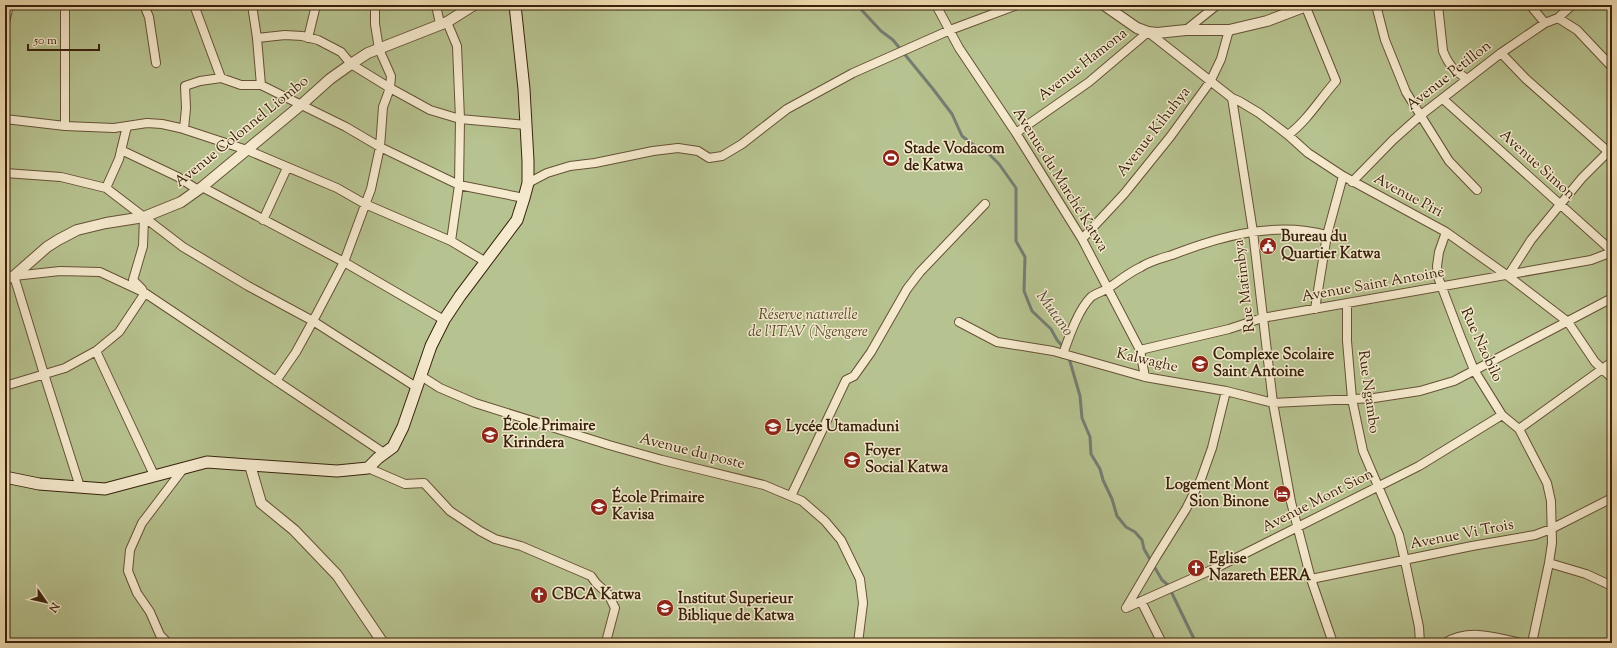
<svg xmlns="http://www.w3.org/2000/svg" width="1617" height="648" viewBox="0 0 1617 648" font-family="'Sorts Mill Goudy',serif">
<style>
.green{fill:#b6c28f;stroke:#77724e}
.lines{fill:none;stroke-linecap:round;stroke-linejoin:round}
.stream{stroke:#757d72;stroke-width:3}
.minor-casing{stroke:#665136;stroke-width:10}
.tertiary-casing{stroke:#665136;stroke-width:12}
.secondary-casing{stroke:#38220d;stroke-width:13}
.minor{stroke:#f6eace;stroke-width:8}
.tertiary{stroke:#f6eace;stroke-width:10}
.secondary{stroke:#f6eace;stroke-width:11}
.labels{text-anchor:middle;dominant-baseline:central;stroke-width:3;stroke-linejoin:round;paint-order:stroke}
.street-label{font-size:15px;fill:#38220d;stroke:#f6eace}
.poi-label{font-size:15px;font-weight:bold;fill:#38220d;stroke:#f6eace;text-anchor:start}
.park-label{font-size:15px;font-style:italic;fill:#584a2e;stroke:#f6eace}
.water-label{font-size:16px;font-style:italic;fill:#575040;stroke:#f6eace}
</style>
<rect width="100%" height="100%" fill="#f1deb3"/>
<filter id="stains"><feTurbulence type="fractalNoise" baseFrequency=".005" numOctaves="4"/><feColorMatrix values="0 0 0 0 .2 0 0 0 0 .09 0 0 0 0 .02 0 0 0 .5 -.17"/></filter>
<radialGradient id="worn" r=".72"><stop offset=".6" stop-color="#630" stop-opacity="0"/><stop offset="1" stop-color="#630" stop-opacity=".3"/></radialGradient>
<path class="green" d="M5 5H1612V643H5Z"/>
<g class="lines">
<path class="stream" d="M857 5 881 31 893 40 933 89 952 114 962 136 980 150 987 152 999 164 1016 188V241L1025 257 1024 291 1032 311 1051 329 1057 340 1064 348
M1069 358 1080 396 1082 418 1090 437 1091 454 1100 469 1103 480 1112 499 1117 516 1126 527 1135 532 1142 540 1144 549 1162 580 1168 585 1196 643"/>
<defs>
<path id="minor" d="M65 5V126
M144 5 149 17 156 63
M194 5 221 78
M252 5 257 38 261 85
M436 5 440 24
M936 5 959 48 1016 133 1082 239 1140 350 1145 377
M1376 5 1385 40 1406 92 1449 161 1477 190
M1438 5 1443 51C1449 66 1454 70 1467 79
M1530 5 1545 23
M1558 18 1577 30 1612 67
M5 22 9 5
M447 22 457 46 460 119 459 185 451 241
M1186 30 1217 5
M257 38 285 35 302 36 318 40 341 52 351 64 390 88 430 110 460 119 526 125
M308 38 316 5
M1501 53 1526 79 1612 155
M1232 98 1239 101 1259 113 1288 135 1308 153 1343 176 1446 232 1508 276 1568 322 1595 362 1612 378
M1443 99 1612 251
M5 119 65 126 114 128 147 123 162 124 180 128 247 150 337 188 365 204 451 241 486 262
M184 129 186 108 185 86 200 81 221 78 241 85H261L346 127 380 147 459 185 524 198
M1016 133 1089 82 1148 32 1232 98 1253 232 1273 403 1291 502 1311 579 1333 643
M1288 135C1307 121 1320 99 1336 81L1305 5
M121 150 178 177 198 190
M5 173 61 177 106 188 183 247 248 286 313 321 416 387
M1352 182 1393 140 1421 115 1501 53 1545 23 1558 18 1572 5
M528 183 547 173 570 166 595 163 653 151 678 148 698 151 709 158 722 156 742 144 787 109 853 73 950 30 1017 5
M202 187 344 262 444 320
M106 188 119 159 127 126
M263 220 287 168
M1446 232 1439 252 1437 266 1438 277 1460 335 1474 370 1502 415 1519 429 1547 483 1551 501 1552 543 1549 563 1532 643
M1082 239 1124 194 1170 137 1210 82 1221 59 1229 30
M1508 276 1531 240 1582 178 1612 148
M142 289 133 280 143 246 144 217
M1347 303V341L1352 399 1363 451 1399 535 1405 561 1419 627 1420 643
M1315 309 1327 235 1343 176
M959 322 997 342 1053 351 1145 377 1226 391 1273 403 1374 398 1420 391 1454 381 1612 298
M1140 350 1229 329 1262 318 1591 260 1612 252
M96 351 154 475
M1063 354C1069 337 1078 310 1091 297 1096 293 1105 291 1110 287 1120 280 1130 272 1141 267 1150 261 1162 258 1172 255 1221 236 1275 221 1327 235
M421 376 440 388 475 403 609 445 662 460 764 485 802 501 825 521 841 540 860 579 863 603 858 643
M276 381 296 352 313 321 344 262 371 189 380 147 383 107 390 88 391 76 379 49 375 24V5
M5 386 65 368 96 351 119 332 145 293
M1519 429 1612 362
M368 468 405 484 424 483 450 511 480 531 495 539 521 546 591 576 596 583 608 594 615 608 606 642
M80 487 44 374 14 276 60 271 100 272 145 293 384 453
M791 496 846 380 854 376 871 352 907 289 920 272 985 204
M1549 563 1586 574 1612 586
M1311 579 1472 546 1535 535 1551 529 1612 498
M1141 601 1162 643
M1126 608 1218 567 1419 466 1502 415
M1126 608 1156 557 1186 509 1201 479 1212 448 1226 391
M168 643 160 635 150 612 137 593 128 571 130 550 142 523 183 469
M600 643H620
M1445 643C1468 628 1496 637 1521 643"/>
<path id="tertiary" d="M1104 5 1137 28 1148 32 1157 33 1186 30H1229L1267 21 1309 5
M5 279 14 276 47 247 58 240 77 230 106 223 144 217 181 202 202 187 301 105 330 79 351 64 368 53 447 22 474 5
M250 465 261 503 294 530 337 575 383 643"/>
<path id="secondary" d="M5 477 39 484 105 489 207 462 337 471 368 468 378 458 393 447 403 427 431 346 444 320 460 296 517 220 524 198 528 183V161L524 89 515 5"/>
</defs>
<use href="#minor" class="minor-casing"/>
<use href="#tertiary" class="tertiary-casing"/>
<use href="#secondary" class="secondary-casing"/>
<use href="#minor" class="minor"/>
<use href="#tertiary" class="tertiary"/>
<use href="#secondary" class="secondary"/>
</g>
<defs>
<symbol id="stadium-disc" viewBox="-11 -11 22 22"><circle r="9.5" fill="#8f2418" stroke="#f6eace"/><path d="M0-5a6.5 5 0 1 0 0 10a6.5 5 0 1 0 0-10ZM-3.5-1.8h7v3.6h-7Z" fill="#fff"/></symbol>
<symbol id="civic-disc" viewBox="-11 -11 22 22"><circle r="9.5" fill="#8f2418" stroke="#f6eace"/><path d="M-.6-6.5H3V-4.5H.6V-3L4-1V1h2V6H-6V1h2V-1L-.6-3ZM-1.2 2.5V6h2.4V2.5Z" fill="#fff"/></symbol>
<symbol id="school-disc" viewBox="-11 -11 22 22"><circle r="9.5" fill="#8f2418" stroke="#f6eace"/><path d="M0-5L7-2L0 1L-7-2ZM-4 1L0 2.5L4 1V4Q0 6-4 4Z" fill="#fff"/></symbol>
<symbol id="hotel-disc" viewBox="-11 -11 22 22"><circle r="9.5" fill="#8f2418" stroke="#f6eace"/><path d="M-6-4.5h1.5V1H6V5H4.5V3h-9V5H-6ZM-4 0a1.8 1.8 0 1 1 3.6 0ZM.5 0V-2.5h3Q6-2.5 6 0Z" fill="#fff"/></symbol>
<symbol id="church-disc" viewBox="-11 -11 22 22"><circle r="9.5" fill="#8f2418" stroke="#f6eace"/><path d="M-1.2-6h2.4v3.5h3.3v2.4h-3.3V6h-2.4V-.1h-3.3v-2.4h3.3Z" fill="#fff"/></symbol>
</defs>
<g fill-rule="evenodd">
<use href="#stadium-disc" x="881" y="148" width="20" height="20"/>
<use href="#civic-disc" x="1258" y="236" width="20" height="20"/>
<use href="#school-disc" x="1190" y="354" width="20" height="20"/>
<use href="#school-disc" x="763" y="417" width="20" height="20"/>
<use href="#school-disc" x="480" y="425" width="20" height="20"/>
<use href="#school-disc" x="842" y="450" width="20" height="20"/>
<use href="#hotel-disc" x="1272" y="484" width="20" height="20"/>
<use href="#school-disc" x="589" y="497" width="20" height="20"/>
<use href="#church-disc" x="1186" y="558" width="20" height="20"/>
<use href="#church-disc" x="529" y="585" width="20" height="20"/>
<use href="#school-disc" x="655" y="598" width="20" height="20"/>
</g>
<g class="labels">
<g class="street-label">
<text transform="translate(1083 65) rotate(-38)">Avenue Hamona</text>
<text transform="translate(1449 76) rotate(-38)">Avenue Petillon</text>
<text transform="translate(242 132) rotate(-39)">Avenue Colonnel Liombo</text>
<text transform="translate(1154 132) rotate(-52)">Avenue Kihuhya</text>
<text transform="translate(1537 165) rotate(42)">Avenue Simon</text>
<text transform="translate(1060 180) rotate(58)">Avenue du Marché Katwa</text>
<text transform="translate(1408 196) rotate(28)">Avenue Piri</text>
<text transform="translate(1373 285) rotate(-10)">Avenue Saint Antoine</text>
<text transform="translate(1245 286) rotate(-97)">Rue Matimbya</text>
<text transform="translate(1481 345) rotate(65)">Rue Nzobilo</text>
<text transform="translate(1147 361) rotate(13)">Kalwaghe</text>
<text transform="translate(1368 392) rotate(82)">Rue Ngambo</text>
<text transform="translate(692 452) rotate(14)">Avenue du poste</text>
<text transform="translate(1318 501) rotate(-27)">Avenue Mont Sion</text>
<text transform="translate(1462 535) rotate(-11)">Avenue Vi Trois</text>
</g>
<g class="poi-label">
<text x="904" y="149">Stade Vodacom<tspan x="904" dy="17">de Katwa</tspan></text>
<text x="1281" y="237">Bureau du<tspan x="1281" dy="17">Quartier Katwa</tspan></text>
<text x="1213" y="355">Complexe Scolaire<tspan x="1213" dy="17">Saint Antoine</tspan></text>
<text x="503" y="426">École Primaire<tspan x="503" dy="17">Kirindera</tspan></text>
<text x="786" y="427">Lycée Utamaduni</text>
<text x="865" y="451">Foyer<tspan x="865" dy="17">Social Katwa</tspan></text>
<text x="1269" y="485" text-anchor="end">Logement Mont<tspan x="1269" dy="17">Sion Binone</tspan></text>
<text x="612" y="498">École Primaire<tspan x="612" dy="17">Kavisa</tspan></text>
<text x="1209" y="559">Eglise<tspan x="1209" dy="17">Nazareth EERA</tspan></text>
<text x="552" y="595">CBCA Katwa</text>
<text x="678" y="599">Institut Superieur<tspan x="678" dy="17">Biblique de Katwa</tspan></text>
</g>
<g class="park-label">
<text x="808" y="315">Réserve naturelle<tspan x="808" dy="17">de l'ITAV (Ngengere</tspan></text>
</g>
<g class="water-label">
<text transform="translate(1054 314) rotate(54)">Mutano</text>
</g>
</g>
<rect width="1617" height="648" fill="none" stroke="#f1deb3" stroke-width="20"/>
<rect x="6" y="6" width="1605" height="636" fill="none" stroke="#38220d" stroke-width="2"/>
<rect x="10" y="10" width="1597" height="628" fill="none" stroke="#38220d"/>
<g transform="translate(46 602) rotate(124)" stroke="#f6eace" stroke-width="3" paint-order="stroke">
<path d="M0-3L7 15L0 10L-7 15Z" fill="#38220d"/>
<text y="-6" font-size="11" font-weight="bold" text-anchor="middle" fill="#38220d">N</text>
</g>
<path d="M28 44v6h71v-6" fill="none" stroke="#38220d" stroke-width="2"/>
<text x="34" y="44" font-size="12" fill="#38220d" stroke="#f6eace" stroke-width="3" paint-order="stroke">50 m</text>
<rect width="100%" height="100%" filter="url(#stains)"/>
<rect width="100%" height="100%" fill="url(#worn)"/>
</svg>
